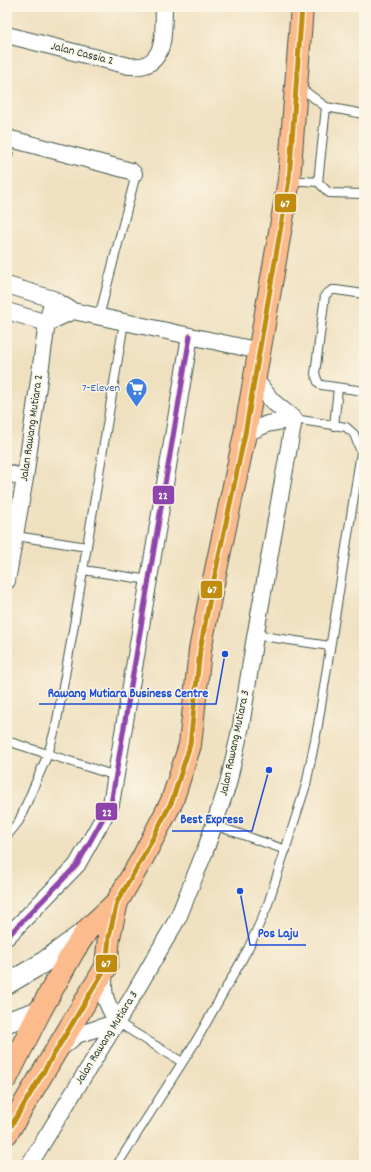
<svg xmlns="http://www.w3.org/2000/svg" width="371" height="1172" viewBox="0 0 371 1172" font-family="Dekko,sans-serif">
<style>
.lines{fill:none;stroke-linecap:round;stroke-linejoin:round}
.service-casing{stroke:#3e5549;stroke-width:10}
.minor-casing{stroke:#3e5549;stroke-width:18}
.tertiary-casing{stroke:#3e5549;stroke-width:22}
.primary-casing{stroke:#3e5549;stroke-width:24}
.service{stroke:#fff;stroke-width:8}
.minor{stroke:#fff;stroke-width:16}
.tertiary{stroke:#fff;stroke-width:20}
.primary{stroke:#fbbb8d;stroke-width:22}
.bus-1-casing{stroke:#fcf5e5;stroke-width:8}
.bus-2-casing{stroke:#fcf5e5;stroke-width:8}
.bus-1{stroke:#c18c0d;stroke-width:5}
.bus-2{stroke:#8e44ad;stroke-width:5}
.labels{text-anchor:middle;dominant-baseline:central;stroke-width:3;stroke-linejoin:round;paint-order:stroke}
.street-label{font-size:12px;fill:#1f3d34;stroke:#fcf5e5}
.shop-label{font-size:12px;fill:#366cbe;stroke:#fcf5e5;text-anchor:end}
.leader{fill:none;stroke:#1d4ed8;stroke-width:1.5}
.callout-dot{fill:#1d4ed8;stroke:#fcf5e5;stroke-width:1.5}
.callout-label{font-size:13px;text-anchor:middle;font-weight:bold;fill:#1d4ed8;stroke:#fcf5e5;stroke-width:3;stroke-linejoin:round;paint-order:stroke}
.line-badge{stroke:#fcf5e5;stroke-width:1.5}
.badge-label{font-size:11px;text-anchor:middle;font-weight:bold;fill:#fff}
</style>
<rect width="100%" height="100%" fill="#fcf5e5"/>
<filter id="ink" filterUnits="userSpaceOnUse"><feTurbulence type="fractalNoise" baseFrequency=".025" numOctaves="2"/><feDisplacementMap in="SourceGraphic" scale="8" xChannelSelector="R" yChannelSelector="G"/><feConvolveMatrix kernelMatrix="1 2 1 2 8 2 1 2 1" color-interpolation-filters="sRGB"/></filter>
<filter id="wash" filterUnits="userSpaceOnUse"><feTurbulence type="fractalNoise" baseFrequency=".012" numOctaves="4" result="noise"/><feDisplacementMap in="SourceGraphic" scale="16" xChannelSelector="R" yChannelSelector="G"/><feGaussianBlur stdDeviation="0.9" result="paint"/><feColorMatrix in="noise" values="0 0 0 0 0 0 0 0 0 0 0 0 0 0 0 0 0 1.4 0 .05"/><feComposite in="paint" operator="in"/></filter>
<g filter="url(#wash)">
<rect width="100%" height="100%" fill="#efe0c0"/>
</g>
<g filter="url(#ink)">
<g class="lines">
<defs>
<path id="service" d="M326 107 364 114
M7 159 12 139
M289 180 318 182 326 107 298 86
M318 182 329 193 364 194
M364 294 336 290H332L325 295 315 374 318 382 321 385 364 391
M99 317 135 178 134 174
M334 426 338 388
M16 536 87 547
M83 570 149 580
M255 635 330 646
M7 741 116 776
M214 825 286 850
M7 836 19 821 48 754 56 726 74 625 124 322
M117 1022 182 1062
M117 1165 196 1041 248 949 267 907 306 785 318 725 361 452 354 434 346 427 294 419"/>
<path id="minor" d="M7 35 129 66C134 66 140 67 145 65 167 57 163 26 164 7
M7 138 131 171 134 174
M7 285 53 299 73 311 260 351
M7 311 47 323 73 311
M255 379 272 401 294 419
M245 434 267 424 294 419
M7 473 25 478
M7 581 25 478 47 323 53 299
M7 937 77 865 111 804 190 336
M105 971C102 995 105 1001 117 1022
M61 1048 77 1035 117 1022
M29 1165 131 999 178 918 205 851 228 784 241 726 254 643 294 419"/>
<path id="tertiary" d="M7 984 41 964 83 933
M7 1022 40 1011"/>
<path id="primary" d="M7 1077 40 1011 74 950 88 929 117 902
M7 1133 106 967 109 937 117 902 142 859 172 801 190 745 200 650 211 593 245 434 289 180 302 7"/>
</defs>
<use href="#service" class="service-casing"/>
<use href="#minor" class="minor-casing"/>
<use href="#tertiary" class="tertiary-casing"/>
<use href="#primary" class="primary-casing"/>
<use href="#service" class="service"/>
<use href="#minor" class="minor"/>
<use href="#tertiary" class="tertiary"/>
<use href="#primary" class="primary"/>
<defs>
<path id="bus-1" d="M7 1133 106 967 109 937 117 902 142 859 172 801 190 745 200 650 211 593 245 434 289 180 302 7"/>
<path id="bus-2" d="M7 937 77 865 111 804 190 336"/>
</defs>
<use href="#bus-1" class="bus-1-casing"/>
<use href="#bus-2" class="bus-2-casing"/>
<use href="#bus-1" class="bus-1"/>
<use href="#bus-2" class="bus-2"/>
</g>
</g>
<defs>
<symbol id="supermarket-pin" viewBox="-11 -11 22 30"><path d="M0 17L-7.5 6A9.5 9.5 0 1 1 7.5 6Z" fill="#3f7fe0" stroke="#fcf5e5"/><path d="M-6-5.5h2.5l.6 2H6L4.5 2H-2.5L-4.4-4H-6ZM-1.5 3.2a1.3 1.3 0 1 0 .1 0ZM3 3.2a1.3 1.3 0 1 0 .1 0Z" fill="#fff"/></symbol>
</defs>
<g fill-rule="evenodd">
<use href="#supermarket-pin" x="124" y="376" width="25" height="34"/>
</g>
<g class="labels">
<g class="street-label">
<text transform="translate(82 54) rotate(14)">Jalan Cassia 2</text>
<text transform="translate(32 428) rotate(-82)">Jalan Rawang Mutiara 2</text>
<text transform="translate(235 743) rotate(-78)">Jalan Rawang Mutiara 3</text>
<text transform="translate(107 1038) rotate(-58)">Jalan Rawang Mutiara 3</text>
</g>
<g class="shop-label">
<text x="120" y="388">7-Eleven</text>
</g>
</g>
<path class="leader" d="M225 654L216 704H39M269 770L252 831H172M240 891L250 945H306"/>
<g class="callout-dot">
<circle cx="225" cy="654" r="4"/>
<circle cx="269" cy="770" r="4"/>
<circle cx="240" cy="891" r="4"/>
</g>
<g class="callout-label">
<text x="128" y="697">Rawang Mutiara Business Centre</text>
<text x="212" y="823">Best Express</text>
<text x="278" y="937">Pos Laju</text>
</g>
<g class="line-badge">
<rect x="274" y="193" width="23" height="20" rx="4" fill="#c18c0d"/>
<rect x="152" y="485" width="23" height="20" rx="4" fill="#8e44ad"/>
<rect x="200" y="580" width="23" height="19" rx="4" fill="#c18c0d"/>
<rect x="95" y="802" width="23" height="19" rx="4" fill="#8e44ad"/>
<rect x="95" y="954" width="23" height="19" rx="4" fill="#c18c0d"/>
</g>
<g class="badge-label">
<text x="285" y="207">67</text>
<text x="163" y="499">22</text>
<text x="212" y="593">67</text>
<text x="107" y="816">22</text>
<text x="106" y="967">67</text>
</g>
<rect width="371" height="1172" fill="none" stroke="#fcf5e5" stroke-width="24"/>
</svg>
